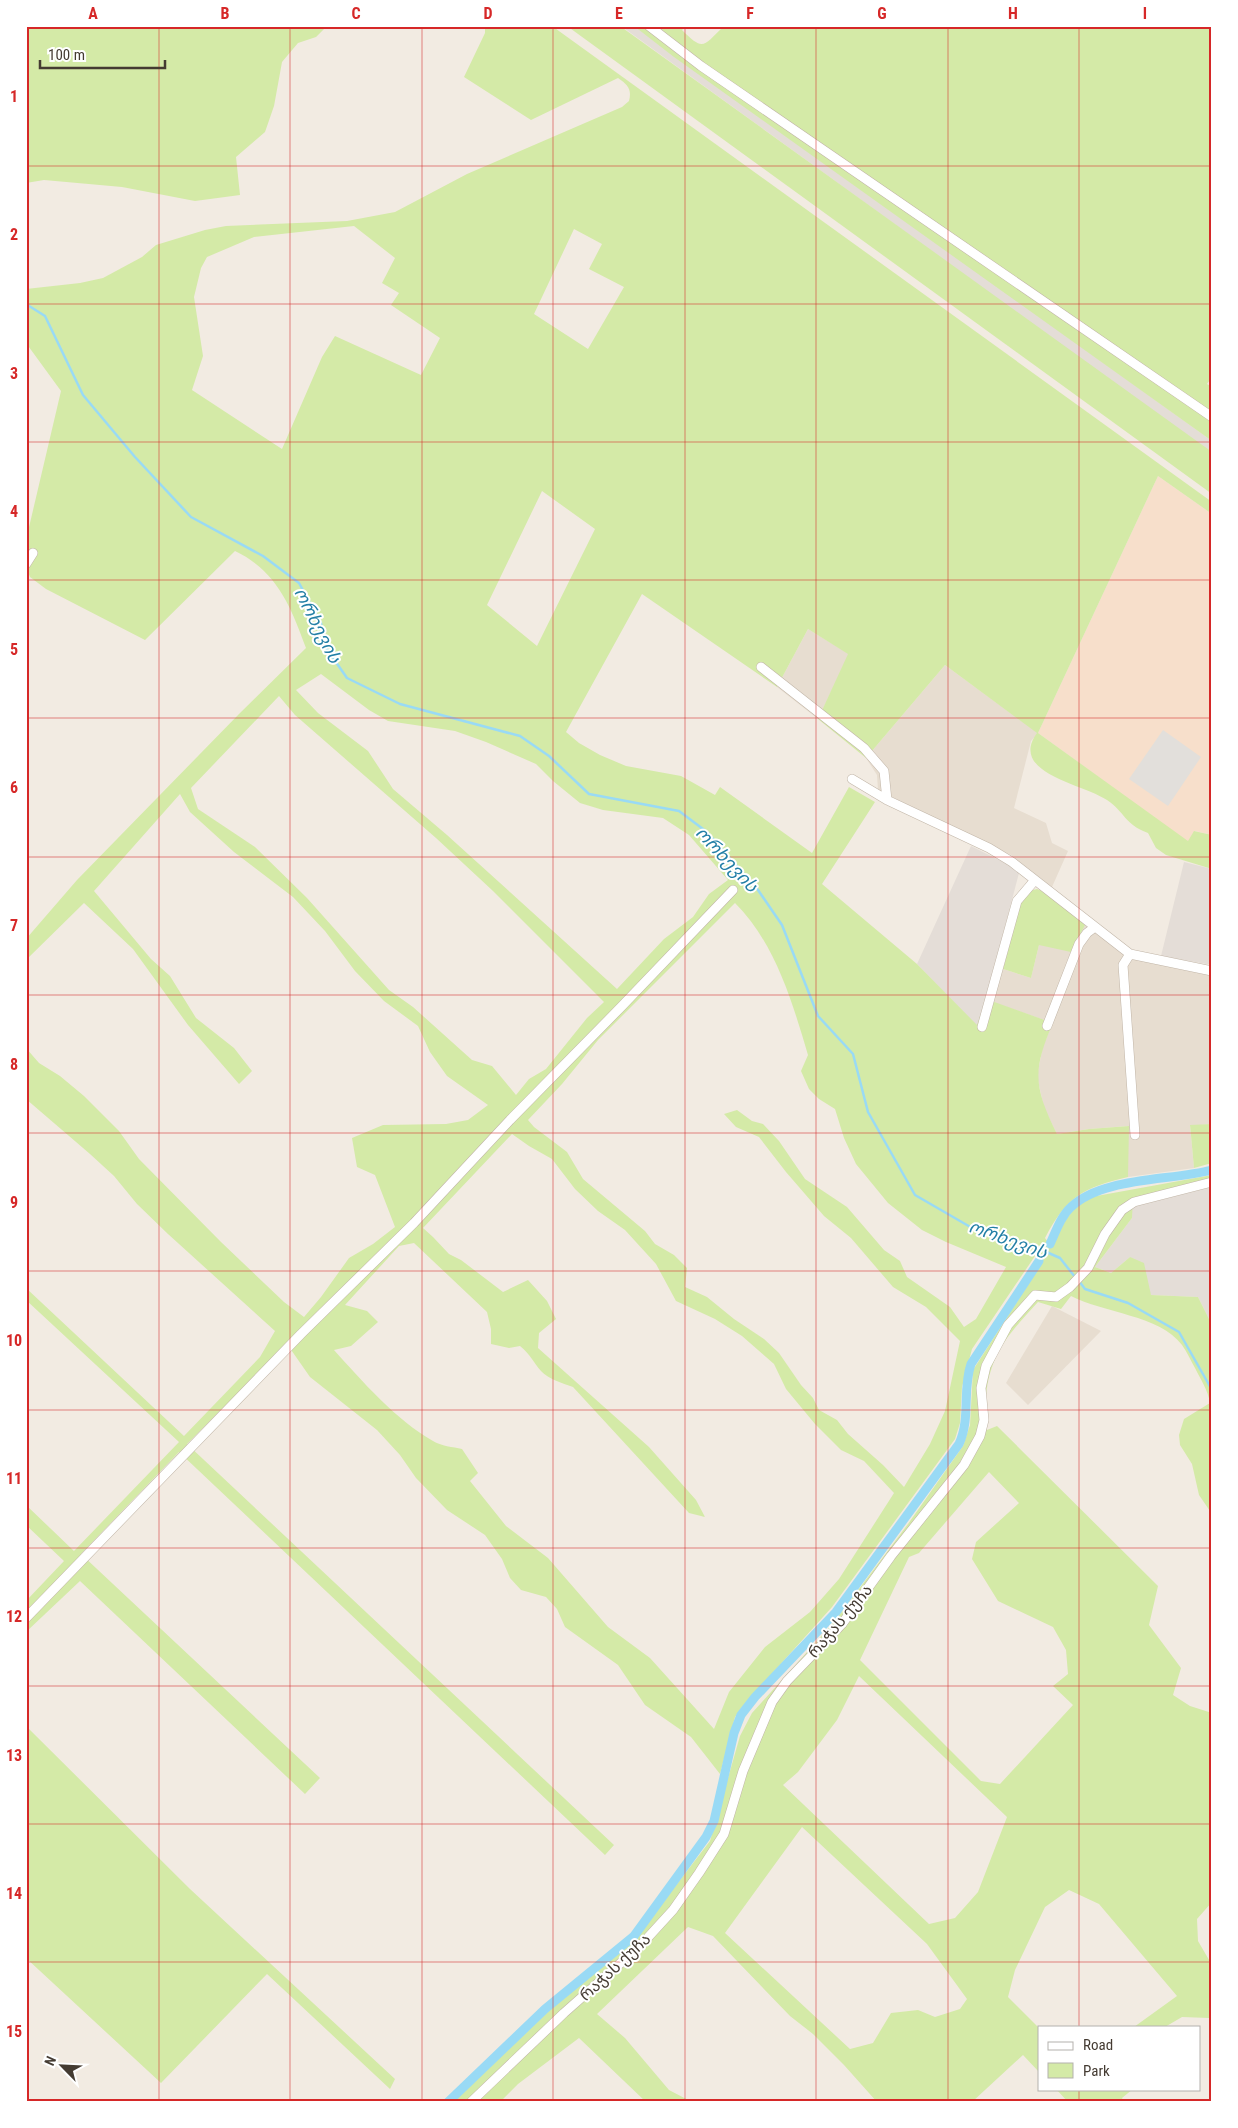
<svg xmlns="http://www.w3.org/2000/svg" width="1238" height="2128" viewBox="0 0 1238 2128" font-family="'Roboto Condensed','Noto Sans Georgian',sans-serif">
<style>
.residential{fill:#e7ddd0}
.commercial{fill:#f7dfcb}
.industrial{fill:#e4ddd7}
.green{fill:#d4eaa7;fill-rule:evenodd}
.parking{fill:#e2dfdb}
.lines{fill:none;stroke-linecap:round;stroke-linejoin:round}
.stream{stroke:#99daf5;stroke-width:2.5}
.canal{stroke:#99daf5;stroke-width:9}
.street-casing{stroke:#c1b5a7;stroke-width:10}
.street{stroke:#fff;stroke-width:9}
.grid{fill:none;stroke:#d62828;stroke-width:1;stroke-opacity:0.55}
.labels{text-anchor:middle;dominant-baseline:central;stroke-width:4;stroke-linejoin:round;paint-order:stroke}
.street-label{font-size:16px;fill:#443b32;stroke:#fff}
.water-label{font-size:18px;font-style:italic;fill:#237fa6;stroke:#fff}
.neatline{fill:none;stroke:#d62828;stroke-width:2}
.grid-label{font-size:16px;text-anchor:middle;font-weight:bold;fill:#d62828}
</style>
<rect width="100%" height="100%" fill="#f2ebe2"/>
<path class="residential" d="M808 629 849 654 818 719 777 687Z
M945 665 1038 733 1031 741 1014 808 1046 823 1052 843 1068 851 1052 887 1011 855 878 790 877 775 866 758Z
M1085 925 1125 955 1137 960 1212 976V1124L1190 1126 1194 1168 1128 1177V1126L1089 1129 1057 1134 1044 1108 1037 1076 1043 1046 1053 1023 992 1002 1003 969 1031 978 1039 945Z
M1052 1306 1101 1331 1028 1405 1006 1383Z"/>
<path class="commercial" d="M1158 476 1212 514V835L1195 831 1188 842 1038 733Z"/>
<path class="industrial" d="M621 26H636L1212 441V454Z
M971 846 1011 866 1019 873 986 999 977 1026 917 964Z
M1184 862 1212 869V965L1161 956Z
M1212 1187V1325L1198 1297 1151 1295 1130 1257 1111 1273 1095 1267 1132 1218V1207Z"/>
<path class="green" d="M26 26H327L316 37 298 43 282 62 274 106 265 132 236 157 240 195 195 201 122 187 44 180 26 183Z
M485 26H552L1212 502V514L1158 476 1038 733 1188 841 1194 831 1212 835V869L1166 855 1156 848 1148 833C1124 824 1125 812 1107 800 1083 784 1008 773 1037 733L945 665 866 758 818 719 848 654 808 629 777 687 642 594 566 732 579 743 600 755 626 766 681 776 715 795 720 787 812 853 849 787 875 802 822 884 917 964 977 1025 986 999 1053 1023C1032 1071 1034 1087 1057 1134L1089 1129 1129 1126 1128 1177C1083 1188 1067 1196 1045 1238L1051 1246C1066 1223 1065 1212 1091 1197L1212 1175V1178L1133 1198 1132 1218 1095 1267 1111 1273 1130 1257 1144 1263 1151 1295 1198 1297 1212 1325V1514L1199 1495 1192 1464 1180 1445 1179 1435 1184 1419 1210 1403C1208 1390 1201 1380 1195 1368 1191 1361 1187 1352 1182 1345 1160 1315 1103 1313 1071 1296L1061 1309 1038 1302C1010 1333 991 1351 986 1395 985 1406 987 1418 987 1430L997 1426 1158 1586 1149 1625 1181 1668 1173 1695 1190 1706 1212 1713V1902L1197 1919 1198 1941 1212 1965V2020L1209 2018 1182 2017 1165 2027H1134L1177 1996 1099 1904 1069 1890 1045 1907 1015 1970 1008 1997 1039 2028V2072L1023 2055 972 2102H877L844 2065 813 2034 790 2016 713 1936 688 1927 597 2014 625 2038 669 2090 692 2102H646L579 2038 518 2084 500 2102H460L457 2098 554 2006 634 1940 710 1841 740 1736 752 1713 834 1622 908 1524 963 1446 970 1425 973 1370 1038 1269 1042 1260 1035 1256 972 1349 962 1387 960 1423 955 1439 832 1607 742 1707 735 1717 720 1774 691 1737 645 1705 618 1665 565 1627 557 1609 546 1597 521 1590 510 1578 502 1559 485 1535 447 1510 416 1478 400 1455 377 1430 310 1377 287 1344 187 1444 614 1845 605 1855 179 1452 81 1554 320 1778 305 1794 80 1581 26 1632V1601L64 1561 26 1525V1505L74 1551 179 1442 26 1300V1288L184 1436 260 1357 275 1331 168 1234 137 1204 114 1176 90 1154 26 1099V1048L39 1063 60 1076 84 1096 119 1131 139 1159 221 1242 284 1302 304 1317 321 1297 349 1258 373 1244 395 1227 375 1175 357 1167 352 1138 383 1125 446 1124 468 1120 488 1105 447 1076 430 1052 418 1026 384 1001 355 971 325 931 293 897 234 852 190 812 180 794 94 891 151 959 170 976 196 1018 234 1048 252 1071 239 1084 188 1025 133 949 84 903 26 960V939L77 880 239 714 306 648C291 607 277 571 235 551L145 640 46 589 30 577 26 567V540L61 391 26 343V289L80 283 103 278 142 257 156 245 205 230 226 226 347 221 395 212 467 174 622 107 629 101C632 89 628 85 618 78L531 120 464 77 485 33ZM354 226 395 258 382 283 399 293 391 305 440 338 421 375 335 336 322 357 282 449 192 390 203 356 194 297 201 268 207 257 254 237ZM574 229 602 244 589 269 624 287 588 349 534 314ZM542 491 595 529 537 646 487 605ZM321 674 369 710 388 721 455 731 486 742 536 764 553 781 580 803 603 810 663 818 689 835 728 880 709 894 693 917 664 939 617 989 447 835 393 789 368 751 318 713 296 690ZM279 696 295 715 436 838 493 891 604 1002 587 1018 546 1069 529 1079 516 1095 492 1066 472 1060 413 1007 389 990 307 898 255 847 198 809 191 788ZM735 903C775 943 792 1001 808 1055L801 1071 809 1089 819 1099 835 1109 844 1138 856 1164 888 1203 922 1230 946 1242 1006 1267 976 1319 964 1327 950 1307 907 1277 900 1261 884 1250 847 1207 805 1179 779 1141 763 1124 752 1121 737 1110 724 1114 736 1127 759 1137 786 1172 824 1216 851 1238 893 1287 926 1307 960 1341 945 1411 930 1444 904 1487 883 1465 848 1434 837 1420 819 1410 813 1398 801 1385 779 1353 764 1339 734 1319 707 1297 685 1287 687 1268 674 1255 655 1244 645 1231 583 1179 567 1152 534 1127 528 1120 562 1084 598 1040ZM512 1134 529 1146 552 1159 575 1189 598 1211 625 1230 656 1264 676 1301 715 1319 742 1336 774 1364 786 1389 815 1424 841 1450 864 1461 894 1493 839 1579 810 1612 765 1647 729 1692 714 1729 650 1658 608 1627 548 1558 506 1526 470 1481 478 1473 462 1449C453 1447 441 1446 433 1441 396 1420 362 1381 334 1350L351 1346 378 1322 367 1311 345 1305 399 1246 414 1243 487 1312 491 1329V1344L509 1348 520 1346C531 1355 533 1362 541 1371 548 1379 562 1383 573 1387L689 1513 705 1517 696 1500 649 1447 538 1348 539 1333 556 1319 547 1301 528 1280 503 1292 461 1260 449 1254 433 1237 423 1228ZM989 1472 1019 1503 976 1542 972 1559 998 1601 1053 1627 1066 1650 1068 1674 1053 1686 1073 1705 1000 1784 981 1781 860 1660 909 1557 919 1553ZM859 1676 1007 1817 978 1892 955 1918 929 1924 783 1785 798 1772 837 1720ZM802 1827 927 1944 967 1999 960 2009 935 2017 918 2010 891 2013 873 2043 850 2049 725 1933Z
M567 26H620L1212 452V494Z
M634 26H686L682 30C704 52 703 46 724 26H1212V377L1207 384 1212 387V441L674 57Z
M1037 889 1047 893 1085 925 1071 952 1039 945 1031 978 1003 969 1021 902 1029 891Z
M1212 1124V1163L1194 1168 1190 1125Z
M26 1726 190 1889 395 2079 390 2089 267 1974 161 2083 26 1958Z
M1056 2089H1133L1122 2098 1124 2102H1068Z"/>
<path class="parking" d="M1163 730 1201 757 1168 806 1129 779Z"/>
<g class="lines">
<path class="stream" d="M26 304 45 316 83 395 135 457 191 517 263 556 299 583 321 623 324 645 347 678 400 704 520 736 549 756 589 794 679 811 707 832 758 890 782 925 818 1016 853 1054 868 1112 915 1195 979 1232 1026 1243 1060 1258 1075 1277
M1079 1281 1085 1289 1128 1303 1179 1332 1212 1390
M1212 1443V1449"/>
<path class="canal" d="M1050 1244C1056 1231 1061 1216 1071 1207 1102 1177 1170 1181 1212 1170
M448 2102 545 2009 634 1936 706 1837 714 1821 734 1733 741 1715 755 1697 836 1612 959 1444C971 1418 962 1390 971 1364L1039 1261"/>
<defs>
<path id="street" d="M649 26 701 66 1212 417
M26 564 33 553
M761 667 864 748 884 771 887 800
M852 779 887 800 989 848 1012 862 1130 954 1212 971
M1130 954 1123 965 1135 1135
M1047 1026 1079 944 1087 933 1095 927
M982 1027 1017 901 1035 880
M26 1618 301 1334 414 1223 510 1120 622 1006 733 890
M471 2102 564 2013 641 1945 673 1910 699 1873 724 1834 743 1771 772 1702 787 1681 842 1624 891 1556 964 1465 980 1436 984 1420 981 1388 986 1366 1008 1325 1035 1295 1056 1297 1070 1287 1088 1268 1105 1234 1122 1210 1134 1202 1212 1182"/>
</defs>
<use href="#street" class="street-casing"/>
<use href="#street" class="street"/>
</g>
<path class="grid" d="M159 26V2102M290 26V2102M422 26V2102M553 26V2102M685 26V2102M816 26V2102M948 26V2102M1079 26V2027M26 166H1212M26 304H1212M26 442H1212M26 580H1212M26 718H1212M26 857H1212M26 995H1212M26 1133H1212M26 1271H1212M26 1410H1212M26 1548H1212M26 1686H1212M26 1824H1212M26 1962H1212M1079 2089V2102"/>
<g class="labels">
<g class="street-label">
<text transform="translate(840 1621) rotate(-50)">რაჭას ქუჩა</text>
<text transform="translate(615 1967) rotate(-43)">რაჭას ქუჩა</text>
</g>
<g class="water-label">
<text transform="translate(318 625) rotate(63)">ორხევის</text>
<text transform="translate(727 859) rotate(47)">ორხევის</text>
<text transform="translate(1008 1239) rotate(20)">ორხევის</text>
</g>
</g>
<rect width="1238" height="2128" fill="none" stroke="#ffffff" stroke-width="55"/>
<rect x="1038" y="2026" width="162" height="65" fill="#ffffff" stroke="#b4b1ad"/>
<rect x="1048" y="2042" width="25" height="8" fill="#ffffff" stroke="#b4b1ad"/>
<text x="1083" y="2050" font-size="15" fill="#443b32">Road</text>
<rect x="1048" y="2063" width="25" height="15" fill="#d4eaa7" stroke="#b4b1ad"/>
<text x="1083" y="2076" font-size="15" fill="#443b32">Park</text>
<g transform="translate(62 2066) rotate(294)" stroke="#ffffff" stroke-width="4" paint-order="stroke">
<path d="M0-4L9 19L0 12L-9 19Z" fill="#443b32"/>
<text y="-8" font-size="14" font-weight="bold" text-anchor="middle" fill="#443b32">N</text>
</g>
<path d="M40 60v8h125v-8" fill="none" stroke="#443b32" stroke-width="2.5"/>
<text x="48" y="60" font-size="15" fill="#443b32" stroke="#ffffff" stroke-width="4" paint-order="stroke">100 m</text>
<rect x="28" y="28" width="1182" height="2072" class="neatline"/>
<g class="grid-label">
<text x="93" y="19">A</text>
<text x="225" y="19">B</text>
<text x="356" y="19">C</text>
<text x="488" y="19">D</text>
<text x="619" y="19">E</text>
<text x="750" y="19">F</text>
<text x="882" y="19">G</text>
<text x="1013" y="19">H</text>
<text x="1145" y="19">I</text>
<text x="14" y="102">1</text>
<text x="14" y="240">2</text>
<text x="14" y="379">3</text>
<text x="14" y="517">4</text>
<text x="14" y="655">5</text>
<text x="14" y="793">6</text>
<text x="14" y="931">7</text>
<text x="14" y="1070">8</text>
<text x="14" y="1208">9</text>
<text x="14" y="1346">10</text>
<text x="14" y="1484">11</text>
<text x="14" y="1622">12</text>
<text x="14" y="1761">13</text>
<text x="14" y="1899">14</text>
<text x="14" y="2037">15</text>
</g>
</svg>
